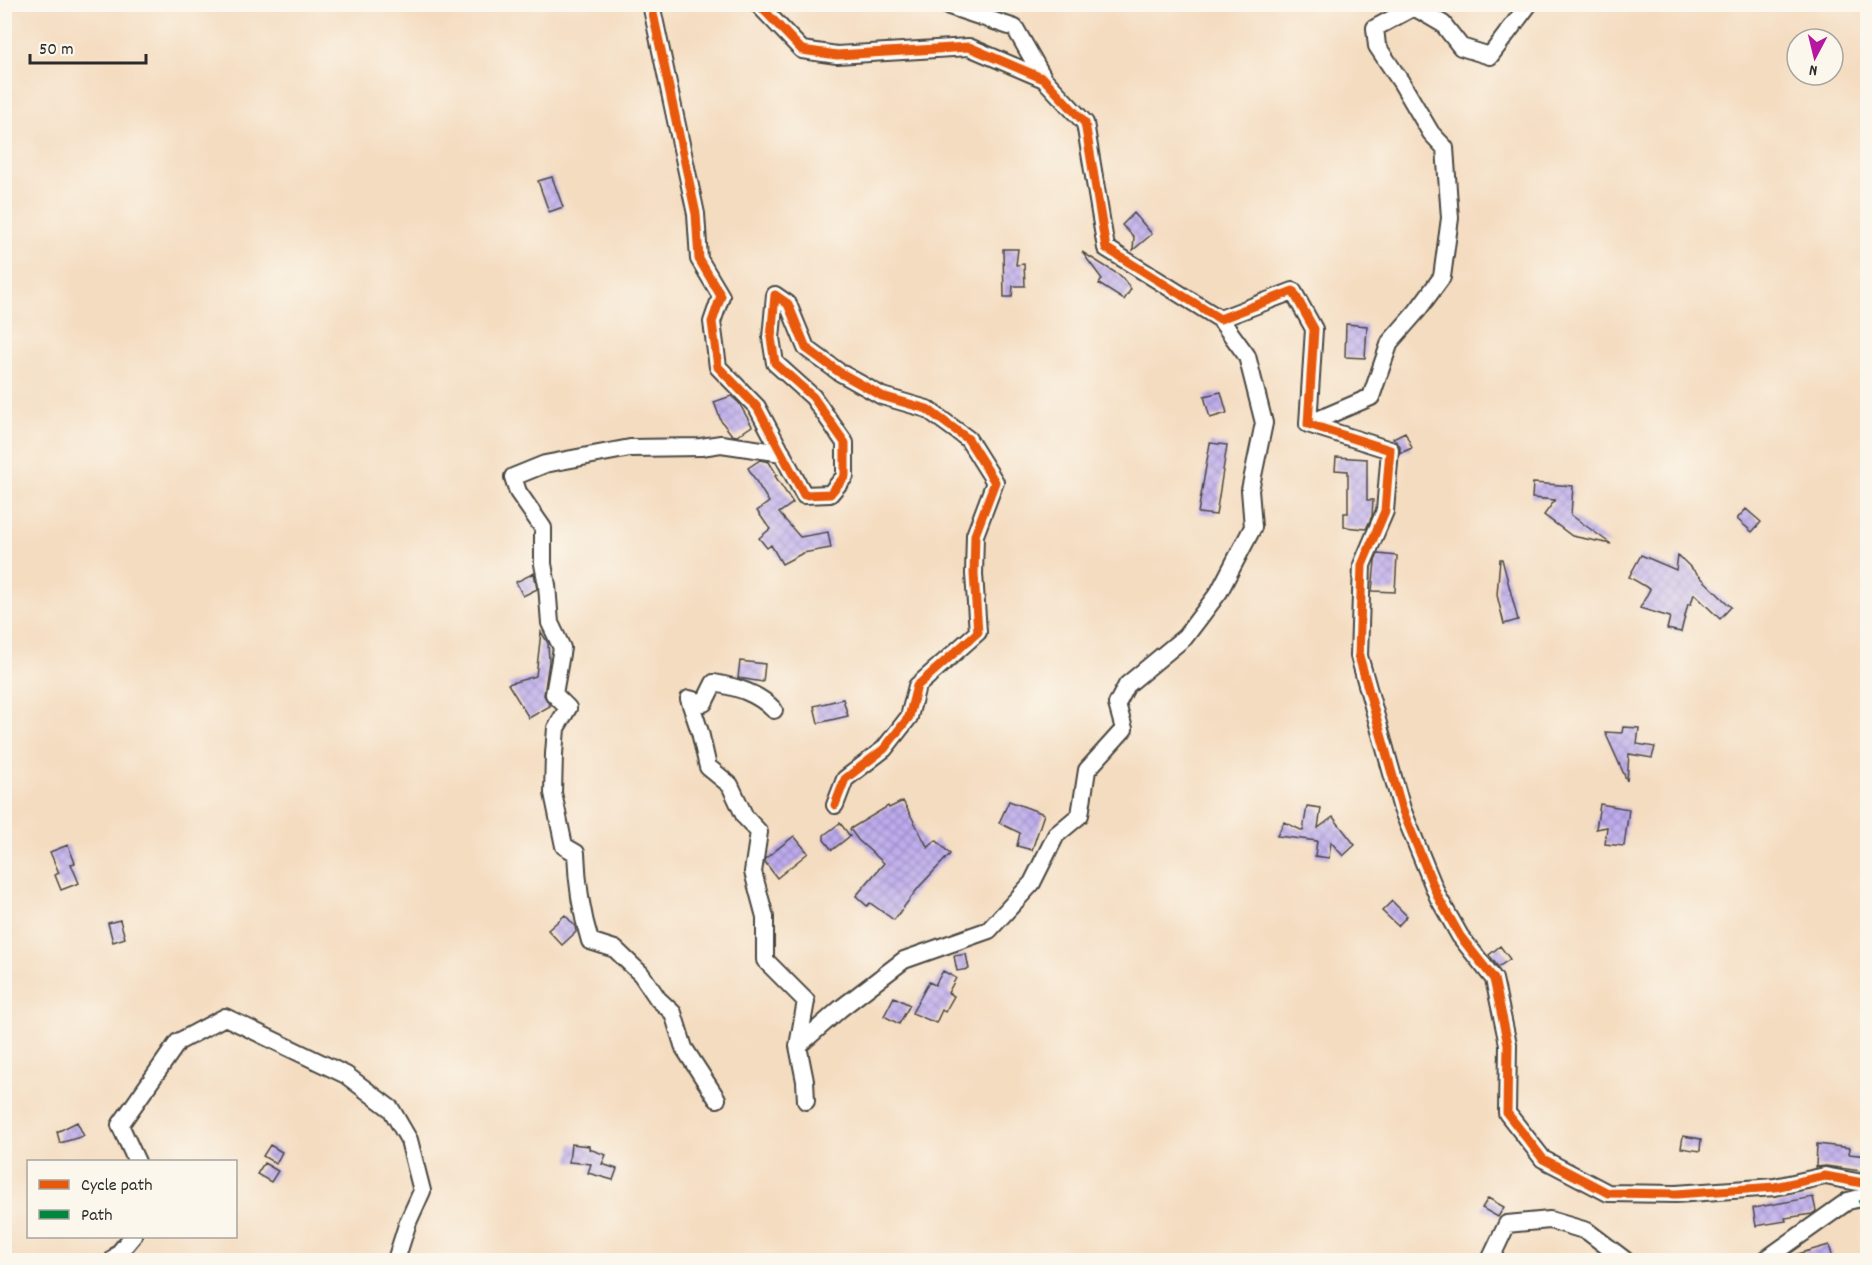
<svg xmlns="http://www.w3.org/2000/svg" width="1872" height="1265" viewBox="0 0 1872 1265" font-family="Dekko,sans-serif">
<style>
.building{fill:url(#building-cross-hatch)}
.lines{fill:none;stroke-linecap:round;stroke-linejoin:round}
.minor-casing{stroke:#494641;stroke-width:20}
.minor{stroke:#fff;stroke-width:16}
.quiet{stroke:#00873e;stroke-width:8;stroke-dasharray:15 8;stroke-linecap:butt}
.cycleway-casing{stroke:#fbf7ec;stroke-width:13}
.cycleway{stroke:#e8590c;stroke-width:9}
</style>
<defs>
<pattern id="building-cross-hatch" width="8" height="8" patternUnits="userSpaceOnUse" patternTransform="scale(1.5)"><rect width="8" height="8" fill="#bdabed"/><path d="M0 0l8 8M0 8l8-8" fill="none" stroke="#9a8bc0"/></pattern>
</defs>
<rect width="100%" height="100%" fill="#fbf7ec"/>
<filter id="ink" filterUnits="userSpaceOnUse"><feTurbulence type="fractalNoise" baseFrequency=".0167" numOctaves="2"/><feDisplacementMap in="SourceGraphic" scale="12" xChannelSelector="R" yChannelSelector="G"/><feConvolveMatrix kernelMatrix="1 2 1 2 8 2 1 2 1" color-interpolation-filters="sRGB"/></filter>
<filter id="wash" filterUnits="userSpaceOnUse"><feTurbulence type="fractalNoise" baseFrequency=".008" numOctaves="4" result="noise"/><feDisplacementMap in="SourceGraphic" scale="24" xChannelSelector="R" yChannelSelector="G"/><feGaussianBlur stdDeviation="1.35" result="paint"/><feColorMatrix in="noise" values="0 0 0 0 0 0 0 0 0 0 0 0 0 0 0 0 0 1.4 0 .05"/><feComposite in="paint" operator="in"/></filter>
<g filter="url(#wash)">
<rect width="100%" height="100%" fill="#f4dcc0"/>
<g id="blocks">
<path class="building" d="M552 177 563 207 549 212 538 181Z
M1134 213 1152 234 1133 250 1134 237 1122 225Z
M1003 249H1018L1016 265 1024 264 1025 286H1013L1012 297H1004Z
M1082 252 1121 276 1131 289 1124 300 1099 284 1102 279Z
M1346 324 1367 326 1365 358 1345 357Z
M1221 392 1227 413 1210 418 1204 396Z
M731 396 739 403 752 426 737 436 732 435 721 421 714 402Z
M1405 432 1412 448 1400 453V446L1393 438Z
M1210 443 1227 445 1216 515 1198 513Z
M1336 457 1367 459V500H1373L1372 516 1366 529 1344 527V513H1348V471L1335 470Z
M760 460 769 462 777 475 775 476 793 503 779 513 800 537 828 532 831 548 803 553 782 564 771 545 767 548 759 538 770 529 757 511 769 502 748 468Z
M1533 483 1573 486 1571 515 1611 544 1572 536 1544 515 1555 500 1532 498Z
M1746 509 1761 522 1752 532 1737 519Z
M1378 554 1397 556 1395 592 1372 591 1375 561Z
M1641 555 1676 570 1678 555 1731 607 1720 619 1694 594 1691 604H1688L1681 632 1667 629 1670 617 1640 608 1650 589 1629 577Z
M1500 559H1502L1518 620 1504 624 1497 595Z
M534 573 537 589 523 596 516 582Z
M541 632 548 643 549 661 544 695 550 706 529 718 508 684 536 676Z
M740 661 765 664 763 682 738 678Z
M843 699 848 716 818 723 814 706Z
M1623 727 1639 728 1637 744 1655 747 1652 758 1629 754 1627 781 1605 732 1622 733Z
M903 801 928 848 936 840 950 854 919 887 894 920 870 903 867 906 856 896 884 863 858 840 850 829 888 806 889 808Z
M1009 801 1044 814 1032 850 1017 846 1020 833 999 823Z
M1600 804 1629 809 1624 846 1605 844 1607 827 1596 829Z
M1307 806 1321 808 1318 828 1333 817 1355 845 1343 856 1331 842 1329 858 1315 856 1317 841 1277 836 1284 822 1303 831Z
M840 823 850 836 832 850 824 840V835Z
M794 836 808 853 777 878 765 862 766 858Z
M68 845 75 863 71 864 79 883 61 890 55 875 59 873 50 852Z
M1392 901 1407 916 1398 926 1382 911Z
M565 915 575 926 576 932 562 945 548 930Z
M120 920 125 938 113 942 108 923Z
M1500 946 1510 959 1498 967 1489 955Z
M966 954 969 969 957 971 954 956Z
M943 971 956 978 948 993 954 996 945 1012 942 1010 936 1023 912 1013 929 982 935 985Z
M894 997 910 1005 899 1024 884 1016Z
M77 1122 84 1136 60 1143 57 1132Z
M1683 1136 1701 1139 1700 1151 1681 1148Z
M571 1144 589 1146V1149L606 1155 602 1164 617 1169 613 1180 588 1173 591 1164 569 1162Z
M1817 1144 1850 1148 1849 1154 1868 1156V1172L1826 1166 1816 1167Z
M270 1145 282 1152 276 1164 263 1156Z
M264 1163 278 1171 271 1182 257 1174Z
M1813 1197 1816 1211 1812 1214 1785 1218 1786 1221 1756 1226 1753 1208Z
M1488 1198 1504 1207 1498 1217 1482 1208Z
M1829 1245 1833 1258 1824 1260H1787V1257Z"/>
</g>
</g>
<g filter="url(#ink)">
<use href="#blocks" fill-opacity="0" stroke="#494641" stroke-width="1.5"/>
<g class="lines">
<defs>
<path id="minor" d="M651 4 696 214 699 259 721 296 712 322 718 367 757 407 804 495 830 494 845 476V443L813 397 775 363 771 338 775 295 788 304 806 348 839 372 882 396 927 409 968 439 995 482 975 535 974 574 978 632 917 686 909 717 884 749 845 779 835 805
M758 4 802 50 837 55 969 47 1044 79 1085 123 1106 248 1220 319 1293 291 1314 329 1308 424 1390 450 1385 511 1362 565 1359 656 1402 809 1438 897 1460 936 1494 979 1508 1044 1507 1113 1543 1159 1608 1193 1676 1194 1775 1187 1825 1176 1868 1184
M943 4 1015 28 1044 79
M1308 424 1371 397 1390 342 1417 311 1442 277 1450 218 1445 148 1431 133 1401 82 1377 46 1375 28 1414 7 1443 24 1461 47 1490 56 1529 4
M774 710C758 693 737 687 714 683L704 703 689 699 700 732 708 767 730 785 745 817 759 832 753 872 765 917V960L806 1001 798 1046
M717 1099 684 1048 673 1013 658 999 641 974 615 949 590 941C581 912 577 883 576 853L564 846 553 793 554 754 556 728 568 708 554 694 562 648 550 623 547 585 543 564V528L518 492 513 477 545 464 630 448 701 447 721 444 782 453
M806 1101 805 1081 798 1046 840 1009 904 960 989 930 1032 883 1056 835 1080 815 1087 770 1124 729 1117 704 1127 685 1185 637 1219 592 1253 527 1250 490 1264 423 1247 356 1220 319
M137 1162 120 1125 178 1042 225 1017 346 1075 391 1109 409 1140 422 1191 408 1222 396 1260
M113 1260 133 1236
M1490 1260 1507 1224 1550 1220 1587 1231 1625 1260
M1765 1260 1848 1201 1868 1196"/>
</defs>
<use href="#minor" class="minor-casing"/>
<use href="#minor" class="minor"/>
<path class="quiet" d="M1861 1199 1868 1213"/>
<defs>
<path id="cycleway" d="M651 4 696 214 699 259 721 296 712 322 718 367 757 407 804 495 830 494 845 476V443L813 397 775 363 771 338 775 295 788 304 806 348 839 372 882 396 927 409 968 439 995 482 975 535 974 574 978 632 917 686 909 717 884 749 845 779 835 805
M758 4 802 50 837 55 969 47 1044 79 1085 123 1106 248 1220 319 1293 291 1314 329 1308 424 1390 450 1385 511 1362 565 1359 656 1402 809 1438 897 1460 936 1494 979 1508 1044 1507 1113 1543 1159 1608 1193 1676 1194 1775 1187 1825 1176 1868 1184"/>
</defs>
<use href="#cycleway" class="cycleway-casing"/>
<use href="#cycleway" class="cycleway"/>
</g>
</g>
<rect width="1872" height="1265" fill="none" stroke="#fbf7ec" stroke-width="24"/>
<rect x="27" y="1160" width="210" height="78" fill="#fbf7ec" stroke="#a8a59f" stroke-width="1.5"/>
<rect x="39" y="1180" width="30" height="9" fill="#e8590c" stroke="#a8a59f" stroke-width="1.5"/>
<text x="81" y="1190" font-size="18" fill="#2b2b2b">Cycle path</text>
<rect x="39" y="1210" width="30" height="9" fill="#00873e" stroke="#a8a59f" stroke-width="1.5"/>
<text x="81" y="1220" font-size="18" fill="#2b2b2b">Path</text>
<g transform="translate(1815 57) rotate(187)"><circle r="28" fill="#fbf7ec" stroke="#a8a59f" stroke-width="1.5"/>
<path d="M0-4.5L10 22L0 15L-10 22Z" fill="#b5179e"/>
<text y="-9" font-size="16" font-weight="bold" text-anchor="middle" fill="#2b2b2b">N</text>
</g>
<path d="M30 54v9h116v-9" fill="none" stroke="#2b2b2b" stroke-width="3"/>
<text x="39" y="54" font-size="18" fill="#2b2b2b" stroke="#fbf7ec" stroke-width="4.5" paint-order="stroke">50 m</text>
</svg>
